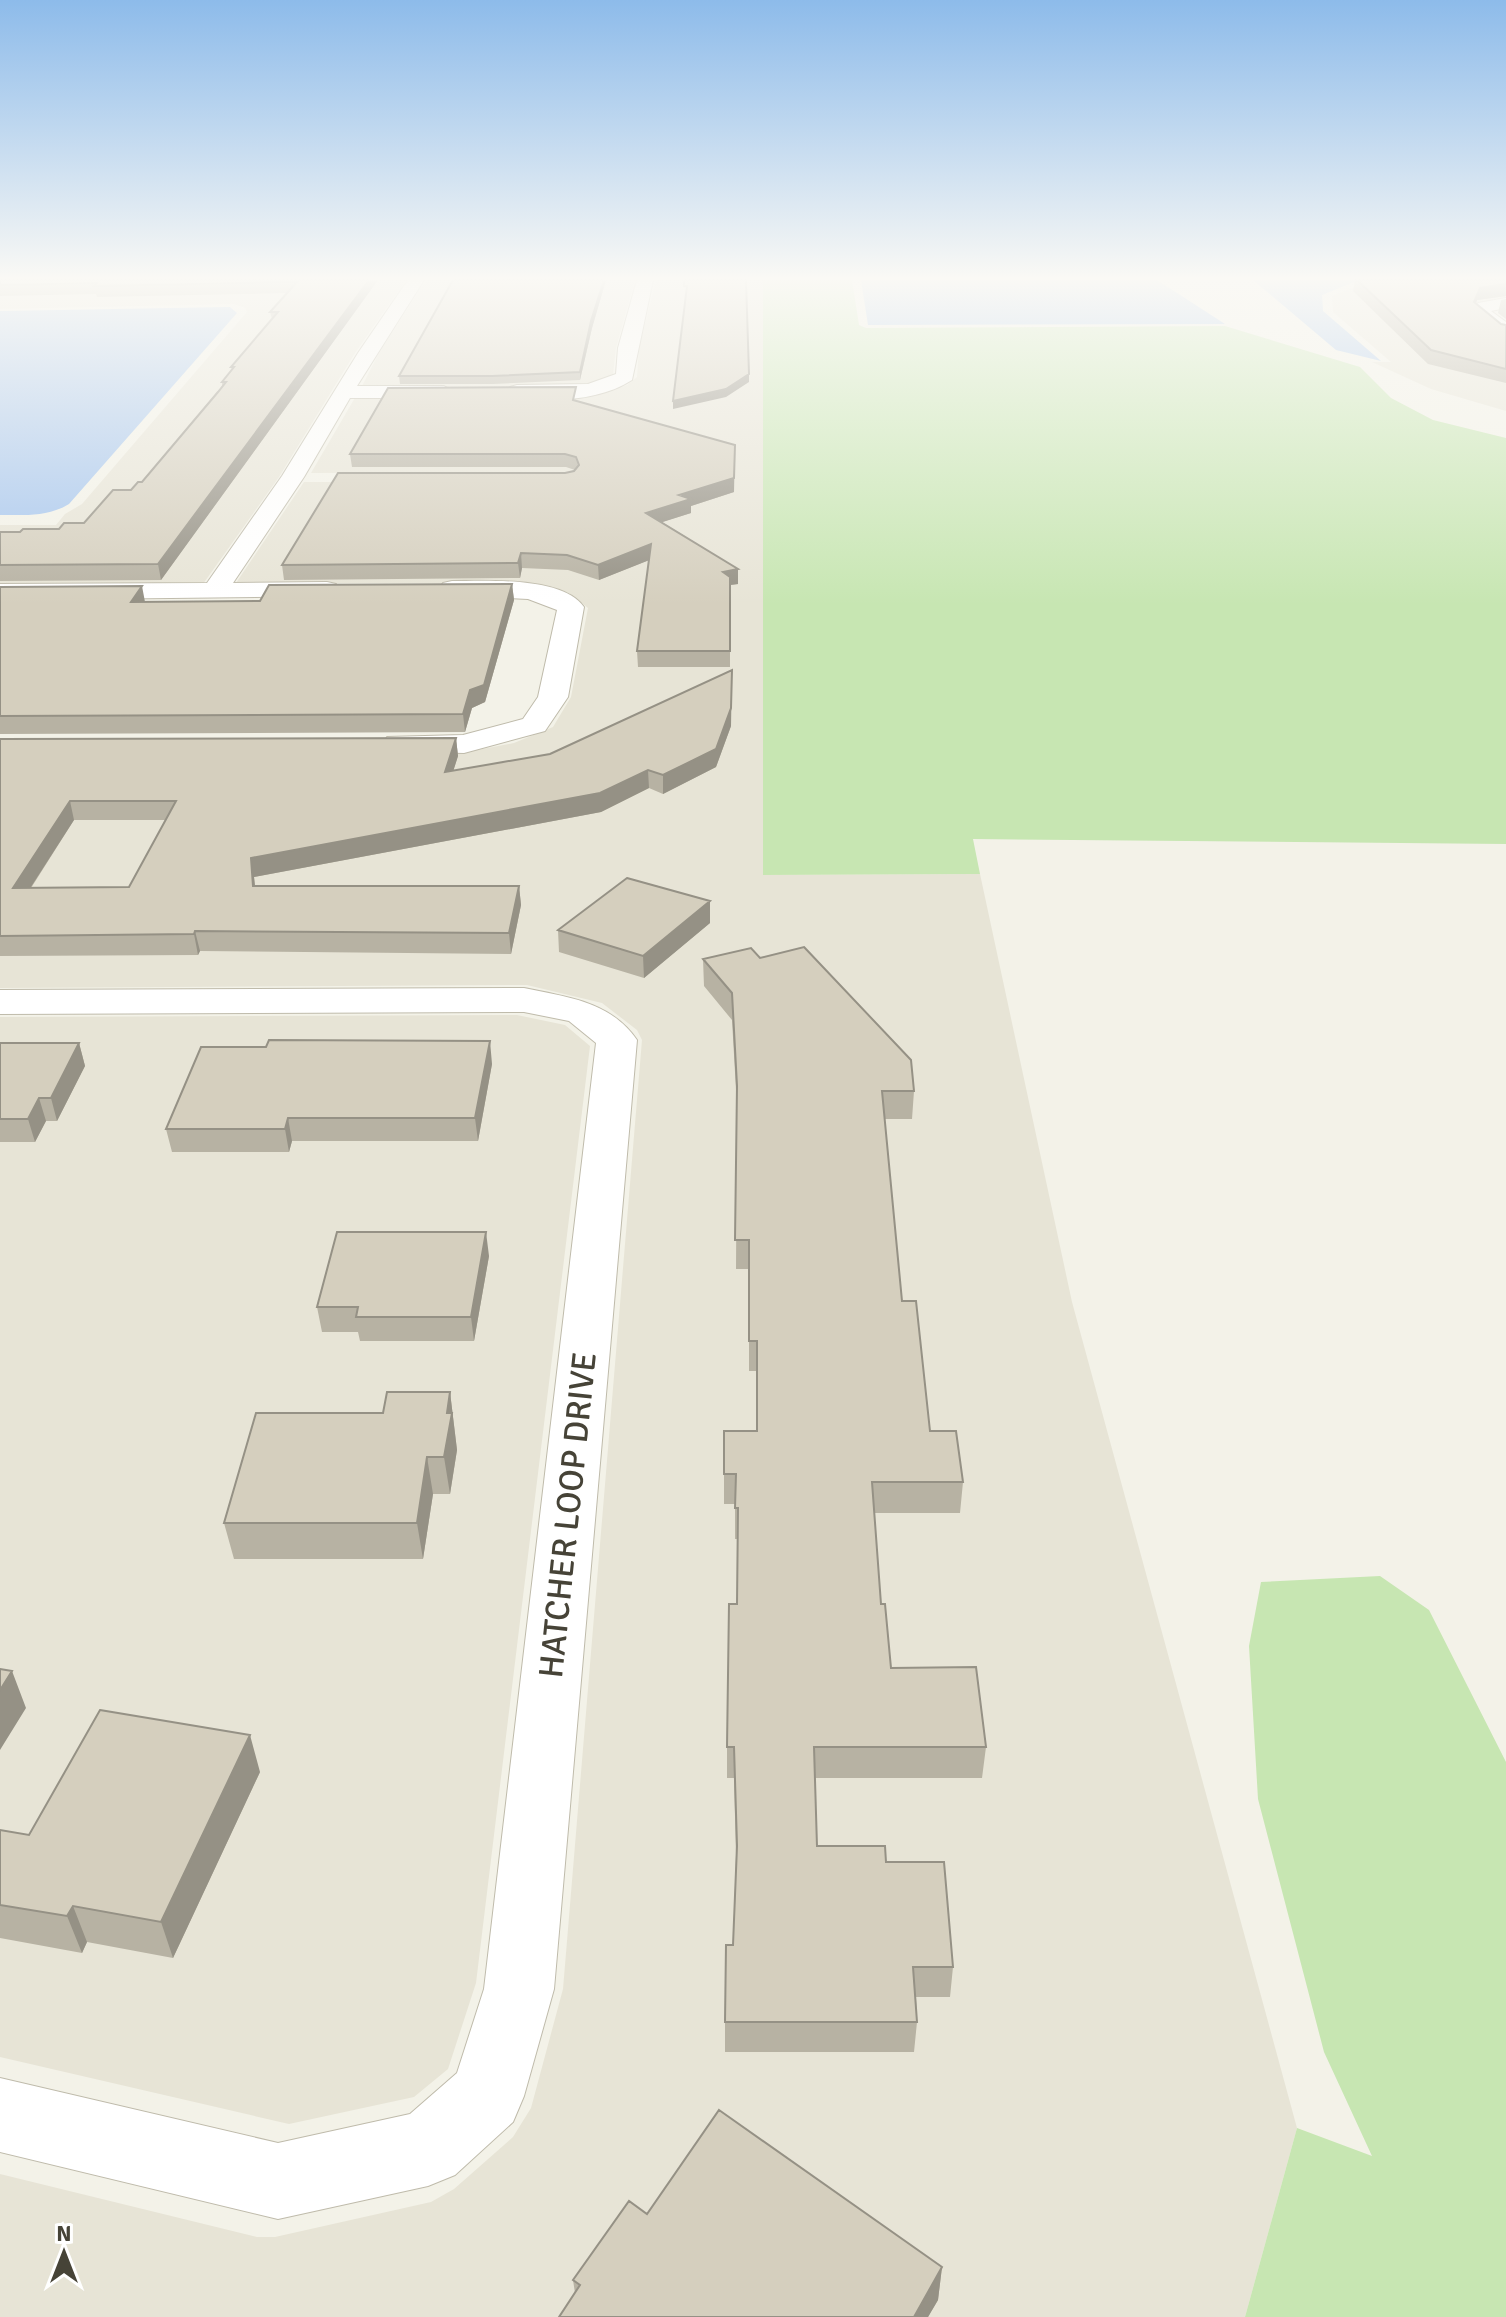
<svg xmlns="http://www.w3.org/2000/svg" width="1506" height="2317" viewBox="0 0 1506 2317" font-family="Signika,sans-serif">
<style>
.residential{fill:#e7e4d6}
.green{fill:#c7e6b2}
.water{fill:#a6c6ee}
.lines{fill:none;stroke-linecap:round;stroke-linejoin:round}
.minor-casing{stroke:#bfbbab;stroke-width:2}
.minor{fill:#fff;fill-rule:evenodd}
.wall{fill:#b7b2a3;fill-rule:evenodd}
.shaded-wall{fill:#959185}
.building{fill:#d5cfbe;stroke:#959185;stroke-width:2;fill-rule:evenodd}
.labels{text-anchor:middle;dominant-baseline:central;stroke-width:8;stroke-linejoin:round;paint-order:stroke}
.near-street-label{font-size:34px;fill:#464337;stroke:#fff}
</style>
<rect width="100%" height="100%" fill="#f3f2e8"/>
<path class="residential" d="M0 280H406L355 353 279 477 203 584 0 585V525H56L65 514 82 504 247 312 245 308 234 304 0 309Z
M426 280H635L616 348 613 375 605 381 570 387 361 388 379 353Z
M656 280H763V875L980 874 1072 1302 1297 2128 1245 2317H0V2174L257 2237H275L431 2202 454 2189 513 2137 531 2108 563 1989 642 1040 637 1030 602 1003 527 985 0 988V755L461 753 514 743 553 727 571 697 588 608 569 593 525 583H236L304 482H579L581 472 311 473 356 396 601 391 627 385 637 377 639 348Z
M1371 280H1506V300L1473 306 1506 340V411L1431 389 1372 362H1391L1333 312 1332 296Z
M517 1015 565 1025 590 1046 476 1983 448 2069 414 2097 289 2124 0 2057V1017Z"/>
<path class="green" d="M763 280H852L859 325 866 328 1225 326 1360 367 1391 398 1433 420 1506 438V844L973 839 980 874 763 875Z
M1380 1576 1429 1610 1506 1762V2317H1245L1297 2128 1372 2156 1324 2052 1258 1799 1249 1646 1261 1582Z"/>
<path class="water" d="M861 280H1157L1225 324 868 325Z
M1253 280H1359L1322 295 1323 311 1381 361 1336 350Z
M230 307 237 313 69 504C48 517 24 515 0 515V311Z"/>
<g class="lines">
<defs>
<path id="minor" d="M408 280H424L357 386H444L454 392 444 398H350L304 477 233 583 327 582 336 584 340 590 336 596 0 600V584L207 583 282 476 358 353Z
M637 280H653L632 380C600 401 547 404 510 395L507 391 510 387 517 385 588 384 616 374 618 348Z
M1506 298V308L1491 311 1506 322V336L1500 335 1473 312 1478 303Z
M452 581C485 581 563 576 584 607L568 697 545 731 464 753 387 751 383 744 387 737 463 735 523 719 538 697 557 610 528 599 443 595 439 589 443 583Z
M524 988C567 997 610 1001 637 1040L554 1989 524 2096 513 2122 455 2175 428 2186 278 2219 0 2152V2078L278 2143 410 2114 457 2073 484 1989 596 1043 569 1021 524 1012 0 1014V990Z"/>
</defs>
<use href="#minor" class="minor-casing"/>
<use href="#minor" class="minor"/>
</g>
<path class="wall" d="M0 280H378L161 580 0 581V532H20L59 529 84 523 142 482 222 386V382L232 370 231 367 272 319 270 312 287 293 97 297 96 294 0 296Z
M453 280H606L592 328 580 380 493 384H400L399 376Z
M1355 280H1506V296L1477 300 1476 304 1501 324 1506 325V383L1428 364 1353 291Z
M1506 299V319L1498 313 1501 300Z
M576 401 734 492 691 506V513L662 522 738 569V584L730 585V667H638L637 651 649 560 599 580 568 570 522 568 520 578 284 580 282 565 575 470 566 467H352L350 454Z
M512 584 514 600 485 702 472 708 465 732 0 734V587L145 602 260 601Z
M731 726 716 767 663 794 649 788 601 812 254 877 255 886H519L521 905 511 954 200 951 198 955 0 956V739L456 738 458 756 453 771ZM74 820H166L129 887 31 888Z
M710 901V923L644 978 559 952 558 930Z
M760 958 914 1091 912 1119H884L902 1301 930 1431 963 1482 960 1513H874L881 1604 891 1668 986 1747 982 1778H815L817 1846 886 1862 953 1967 950 1997H916L917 2022 914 2052H725V2022L733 1945 736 1855 734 1778H727V1747L737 1604 738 1539H735V1504H724V1474L757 1431V1371H749V1269H736L737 1107 732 1020 704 986 703 959Z
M0 1043H79L85 1066 57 1121H46L35 1142H0Z
M492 1064 478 1141H292L289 1152H172L166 1129Z
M489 1256 474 1341H360L358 1332H322L317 1307Z
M450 1392 457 1450 450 1494H433L423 1559H234L224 1523 383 1413Z
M260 1772 173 1958 87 1942 82 1953 0 1938V1830L29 1835Z
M647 2214 942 2267 938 2300 928 2317H559L575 2293 573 2280Z"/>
<path class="shaded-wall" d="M369 280H378L161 580 158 564Z
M604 280H606L592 328 580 380V372L591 321Z
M1506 284V296L1477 300 1471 314 1474 302 1480 288Z
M749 374V382L726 397 673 409V401Z
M735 445 734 492 691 506V513L647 527 646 513Z
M651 544 652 559 599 580 598 565Z
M521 553 522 568 520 578 518 563Z
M738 569V584L730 585V667V651L723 572Z
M512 584 514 600 485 702 472 708 465 732 463 714 470 690Z
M142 586 145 602H131Z
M732 670 731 726 716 767 663 794V775Z
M456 738 458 756 447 791 445 772Z
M648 770 649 788 601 812 254 877 257 905 253 886 251 858Z
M70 801 74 820 18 907 13 888Z
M519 886 521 905 511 954 509 933Z
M710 901V923L644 978 643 956Z
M195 931 200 951 198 955 194 934Z
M490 1041 492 1064 478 1141 475 1118Z
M79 1043 85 1066 57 1121 51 1098Z
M39 1098 46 1121 35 1142 28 1119Z
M288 1118 292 1141 289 1152 285 1129Z
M486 1232 489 1256 474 1341 471 1317Z
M450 1392 457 1450 450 1494 444 1457 447 1413Z
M427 1457 433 1494 423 1559 417 1523Z
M12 1671 26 1708 0 1750V1690Z
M250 1735 260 1772 173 1958 161 1922Z
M73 1906 87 1942 82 1953 67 1916Z
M942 2267 938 2300 928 2317H914Z"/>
<path class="building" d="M0 280H369L158 564 0 565V532H20L23 529H59L64 523H84L113 490H131L138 482H142L218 392 226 382H222L234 367H231L278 312H270L297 282 94 286 97 283 0 285Z
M453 280H604L591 321 580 372 492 376H399Z
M684 280H746L749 374 726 389 673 401 687 286H684Z
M1357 280H1506V284L1480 288 1474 302 1501 324 1506 325V369L1431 350Z
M576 387 573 400 735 445 734 478 679 495 691 499 646 513 738 569 723 572 730 577V651H637L651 544 598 565 567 555 521 553 518 563 282 565 338 473H565L574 471 579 465 576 457 565 454H350L388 388Z
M512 584 484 685 470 690 463 714 0 716V587L142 586 131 602 260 601 269 585Z
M732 670 731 708 716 749 663 775 648 770 600 793 251 858 253 886H519L509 933 195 931 194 934 0 936V739L456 738 445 772 550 754ZM70 801H176L129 887 13 888Z
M627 878 710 901 643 956 558 930Z
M804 947 911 1060 914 1091H882L902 1301H916L930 1431H956L963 1482H872L881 1604H885L891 1668 976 1667 986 1747H814L817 1846H885L886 1862H944L953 1967H913L917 2022H725L726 1945H733L737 1846 734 1747H727L729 1604H737L738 1508H735L736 1474H724V1431H757V1341H749V1240H735L737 1086 732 993 703 959 751 948 760 958Z
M269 1040 490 1041 475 1118H288L285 1129H166L201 1047H266Z
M0 1043H79L51 1098H39L28 1119H0Z
M337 1232H486L471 1317H356L358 1307H317Z
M387 1392H450L447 1413H452L444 1457H427L417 1523H224L256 1413H383Z
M0 1669 12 1671 0 1690Z
M100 1710 250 1735 161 1922 73 1906 67 1916 0 1905V1830L29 1835Z
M719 2110 942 2267 914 2317H559L580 2285 573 2280 629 2201 647 2214Z"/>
<linearGradient id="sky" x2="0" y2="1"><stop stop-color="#8dbbea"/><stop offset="0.46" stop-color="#faf9f5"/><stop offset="1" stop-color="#faf9f5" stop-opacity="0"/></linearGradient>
<rect width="1506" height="605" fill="url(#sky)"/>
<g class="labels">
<g class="near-street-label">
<text transform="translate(568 1515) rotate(-84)">HATCHER LOOP DRIVE</text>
</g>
</g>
<g transform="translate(64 2253)" stroke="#ffffff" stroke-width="6" paint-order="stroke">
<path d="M0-6L14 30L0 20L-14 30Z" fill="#464337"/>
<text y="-12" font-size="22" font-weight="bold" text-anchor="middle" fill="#464337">N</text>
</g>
</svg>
